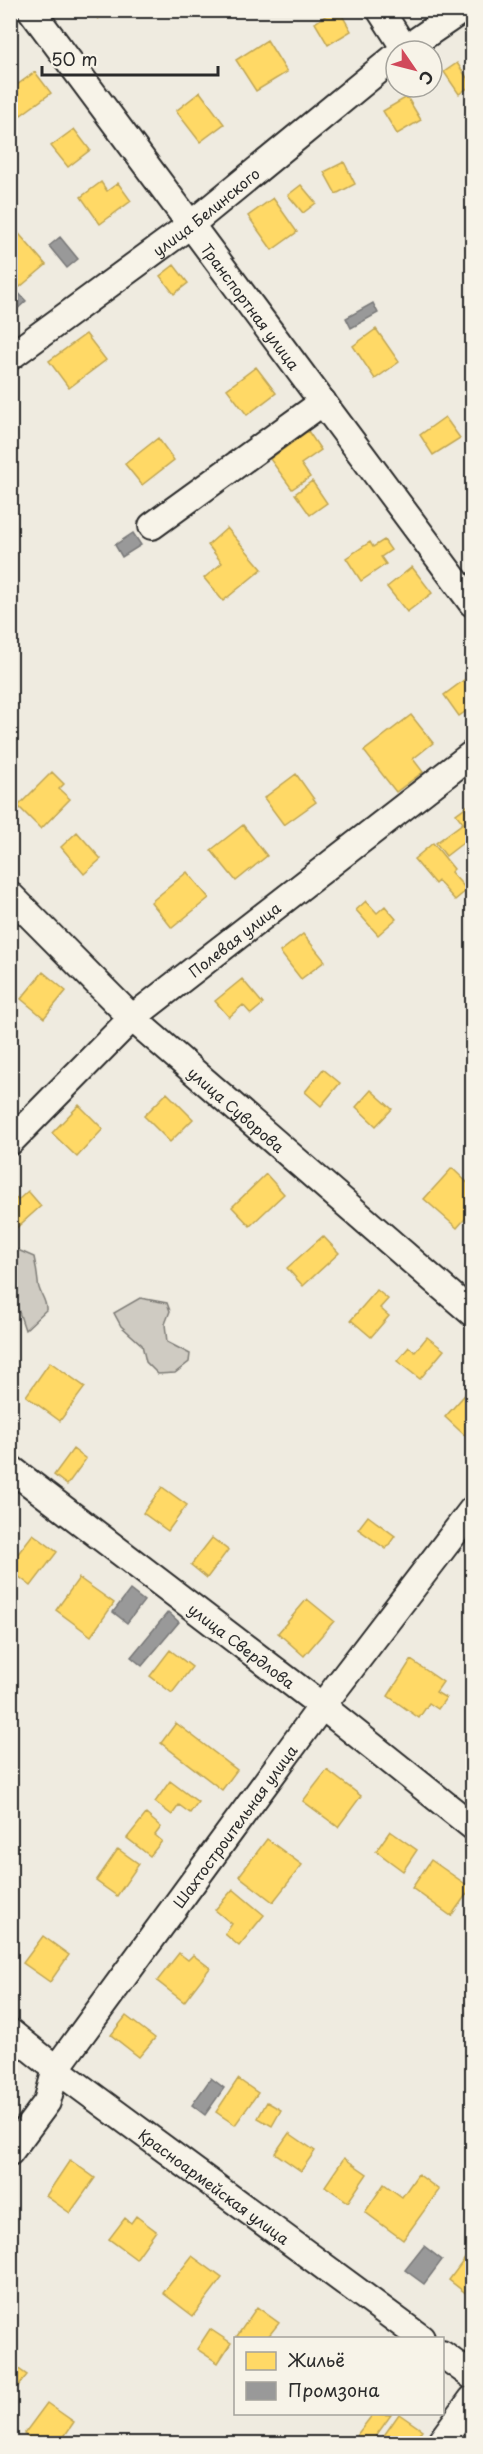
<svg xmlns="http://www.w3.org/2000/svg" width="483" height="2454" viewBox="0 0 483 2454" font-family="'Playpen Sans',sans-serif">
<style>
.green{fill:#cfcbc2;stroke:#7d7b76;stroke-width:1.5}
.homes{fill:#ffd966;stroke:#bfa554;stroke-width:1.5}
.industry{fill:#999;stroke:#787878;stroke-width:1.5}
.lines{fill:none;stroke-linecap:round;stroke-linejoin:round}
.minor-casing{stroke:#2b2b2b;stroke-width:30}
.minor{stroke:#f7f3e8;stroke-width:26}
.labels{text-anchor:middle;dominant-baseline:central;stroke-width:6;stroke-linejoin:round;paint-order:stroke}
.street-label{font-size:15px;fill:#2b2b2b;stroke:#f7f3e8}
</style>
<rect width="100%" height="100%" fill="#efebe0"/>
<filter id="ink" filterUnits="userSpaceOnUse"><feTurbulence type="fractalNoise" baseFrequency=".0167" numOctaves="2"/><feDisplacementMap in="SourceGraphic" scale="12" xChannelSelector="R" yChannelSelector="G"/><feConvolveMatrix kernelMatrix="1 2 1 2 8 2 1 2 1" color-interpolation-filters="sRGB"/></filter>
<g filter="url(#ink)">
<path class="green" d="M11 1247 34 1257C36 1266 37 1273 38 1282 38 1293 47 1299 46 1310L25 1330 11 1288Z
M140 1298 167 1303 170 1311 165 1324 167 1342 190 1354 189 1362 175 1373 158 1374 146 1362 142 1345 121 1326 114 1313Z"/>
<path class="homes" d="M93 10H110L98 19Z
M334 10H339L351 31 328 45 315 23Z
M267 40 287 72 256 91 236 60Z
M457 63 472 85 459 94 444 72Z
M35 72 51 93 21 115 10 100V90Z
M200 92 224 124 200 142 176 111Z
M407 97 421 120 397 134 383 111Z
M74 129 90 150 68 167 51 146Z
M344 162 355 184 336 194 324 172Z
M101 182 107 191 118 183 131 201 100 224 81 197Z
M301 185 316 203 303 213 288 195Z
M273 198 297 232 272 250 248 216Z
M14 228 46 265 20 287 10 275V231Z
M174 265 188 283 174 294 160 276Z
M376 329 399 362 375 379 353 346Z
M86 334 106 360 69 388 49 361Z
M256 367 276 393 247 415 227 389Z
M445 417 460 438 433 455 420 435Z
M308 431 321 450 301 464 310 477 292 489 270 459Z
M158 438 174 460 142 485 125 464Z
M312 481 327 503 310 515 295 494Z
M227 528 262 569 223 601 204 578 222 563 208 545Z
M384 540 391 550 381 557 386 564 361 581 346 558 370 542 373 547Z
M412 567 432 593 407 612 387 587Z
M472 674V707L459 716 444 695Z
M411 715 433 743 413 759 423 772 396 792 364 751Z
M52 772 64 784 59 789 70 799 41 829 18 806Z
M296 774 316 802 284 825 264 798Z
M471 803 472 836 446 856 436 843 463 823 456 814Z
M243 825 267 856 236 881 211 850Z
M77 832 101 859 84 874 61 847Z
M433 843 454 869 451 872 467 890 455 900 438 881 435 884 414 859Z
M187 872 209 898 172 928 151 902Z
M366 901 377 913 385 906 396 919 378 935 356 910Z
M303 934 325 961 301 979 280 952Z
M43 972 66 991 44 1018 21 999Z
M242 979 263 1004 251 1014 243 1005 229 1017 215 1001Z
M323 1069 340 1083 321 1106 305 1092Z
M371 1090 392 1109 376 1126 356 1107Z
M167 1093 193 1119 170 1142 144 1116Z
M79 1105 103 1129 77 1157 52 1133Z
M452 1168 472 1187V1211L457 1228 424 1199Z
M266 1174 284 1194 250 1226 232 1207Z
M28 1191 41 1206 14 1230 10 1227V1192L18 1200Z
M323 1236 339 1253 303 1286 287 1268Z
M377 1290 388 1299 380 1308 389 1316 371 1337 351 1320Z
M427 1337 444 1350 420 1379 397 1361 409 1347 415 1352Z
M50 1362 85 1387 60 1421 26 1396Z
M472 1387V1442L445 1417Z
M73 1449 86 1459 67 1485 54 1475Z
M162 1487 187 1505 168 1531 143 1513Z
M368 1516 395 1536 386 1549 358 1529Z
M33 1534 57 1552 31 1586 10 1570V1564Z
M212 1538 228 1550 207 1578 191 1565Z
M79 1578 114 1603 91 1636 56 1610Z
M307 1599 334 1621 304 1656 278 1633Z
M170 1650 192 1667 172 1693 150 1676Z
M411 1660 443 1682 436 1692 446 1698 438 1709 429 1703 419 1718 388 1696Z
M176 1723 237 1770 222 1790 161 1743Z
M327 1770 361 1796 338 1827 303 1801Z
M170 1781 198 1802 190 1813 179 1805 172 1815 155 1802Z
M146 1814 161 1827 155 1835 162 1841 150 1856 127 1838Z
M390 1831 417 1850 403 1871 376 1851Z
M267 1839 302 1865 273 1902 239 1876Z
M118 1849 139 1864 117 1896 96 1881Z
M431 1860 471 1888 451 1916 412 1888Z
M233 1889 264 1915 239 1946 225 1934 232 1924 215 1910Z
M43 1936 69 1955 50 1982 23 1963Z
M179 1953 188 1960 193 1955 210 1968 184 2002 157 1981Z
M126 2016 155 2038 139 2057 111 2035Z
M238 2079 258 2093 235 2125 216 2112Z
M267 2102 281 2110 272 2126 258 2118Z
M289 2133 315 2151 301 2171 275 2153Z
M344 2158 367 2174 348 2202 325 2186Z
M70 2160 95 2178 70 2213 46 2196Z
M418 2174 439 2190 403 2240 365 2212 384 2184 402 2197Z
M136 2216 156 2231 136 2259 109 2239 125 2218 131 2223Z
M472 2249V2298L449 2280Z
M192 2256 222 2278 193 2316 163 2293Z
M257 2307 279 2323 267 2338H240L237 2336Z
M210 2329 231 2343 218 2363 197 2349Z
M10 2363 27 2375 10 2396Z
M47 2403 74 2422 59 2444H37L24 2434Z
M373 2414 391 2415 370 2444H367L356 2436Z
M399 2414 422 2430 412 2444H378Z"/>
<path class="industry" d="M60 237 78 259 67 268 49 246Z
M11 285 26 301 14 312 10 308Z
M373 303 378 313 351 328 346 318Z
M133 533 141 545 122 557 115 545Z
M130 1590 144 1601 127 1623 113 1612Z
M168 1612 179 1622 142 1666 131 1657Z
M211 2078 224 2088 205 2115 192 2105Z
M424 2246 442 2260 424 2284 405 2270Z"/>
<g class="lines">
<defs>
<g id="minor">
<path id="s1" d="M31 10 472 603"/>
<path d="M380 10 405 49"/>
<path d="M402 51 462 10"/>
<path id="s2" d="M10 357 190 225 396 56"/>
<path d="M152 526 323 402"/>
<path id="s3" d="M10 895 132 1018 472 1313"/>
<path id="s4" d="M10 1142 132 1018 472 754"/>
<path id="s5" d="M10 1468 322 1706 472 1826"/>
<path id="s6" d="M10 2032 56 2069 421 2338"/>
<path id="s7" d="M10 2152 47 2102 56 2069 322 1706 472 1510"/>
<path d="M442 2354 472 2376"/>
<path d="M439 2444 472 2399"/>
</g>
</defs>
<use href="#minor" class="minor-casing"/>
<use href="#minor" class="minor"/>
</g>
</g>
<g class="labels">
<g class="street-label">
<text stroke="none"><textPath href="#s2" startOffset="244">улица Белинского</textPath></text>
<text stroke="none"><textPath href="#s1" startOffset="369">Транспортная улица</textPath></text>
<text stroke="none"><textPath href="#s4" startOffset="303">Полевая улица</textPath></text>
<text stroke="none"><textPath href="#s3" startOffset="312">улица Суворова</textPath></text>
<text stroke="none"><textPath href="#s5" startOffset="292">улица Свердлова</textPath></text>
<text stroke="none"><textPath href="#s7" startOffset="398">Шахтостроительная улица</textPath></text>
<text stroke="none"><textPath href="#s6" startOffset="256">Красноармейская улица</textPath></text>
</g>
</g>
<rect width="483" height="2454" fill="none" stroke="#f7f3e8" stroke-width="36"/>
<rect x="18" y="18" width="447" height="2418" fill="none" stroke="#2b2b2b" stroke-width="2" filter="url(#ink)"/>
<rect x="234" y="2337" width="210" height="78" fill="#f7f3e8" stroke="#a5a39c" stroke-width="1.5"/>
<rect x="246" y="2352" width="30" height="18" fill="#ffd966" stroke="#a5a39c" stroke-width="1.5"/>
<text x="288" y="2367" font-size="18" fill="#2b2b2b">Жильё</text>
<rect x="246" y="2382" width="30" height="18" fill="#999999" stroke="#a5a39c" stroke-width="1.5"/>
<text x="288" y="2397" font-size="18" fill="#2b2b2b">Промзона</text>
<g transform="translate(414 69) rotate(125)"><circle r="28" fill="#f7f3e8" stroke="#a5a39c" stroke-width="1.5"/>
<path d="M0-4.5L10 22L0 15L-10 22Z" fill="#d1495b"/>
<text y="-9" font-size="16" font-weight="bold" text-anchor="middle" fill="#2b2b2b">С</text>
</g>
<path d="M42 66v9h176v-9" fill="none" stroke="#2b2b2b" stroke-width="3"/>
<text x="51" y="66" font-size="18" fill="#2b2b2b" stroke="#f7f3e8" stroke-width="4.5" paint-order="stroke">50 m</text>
</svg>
